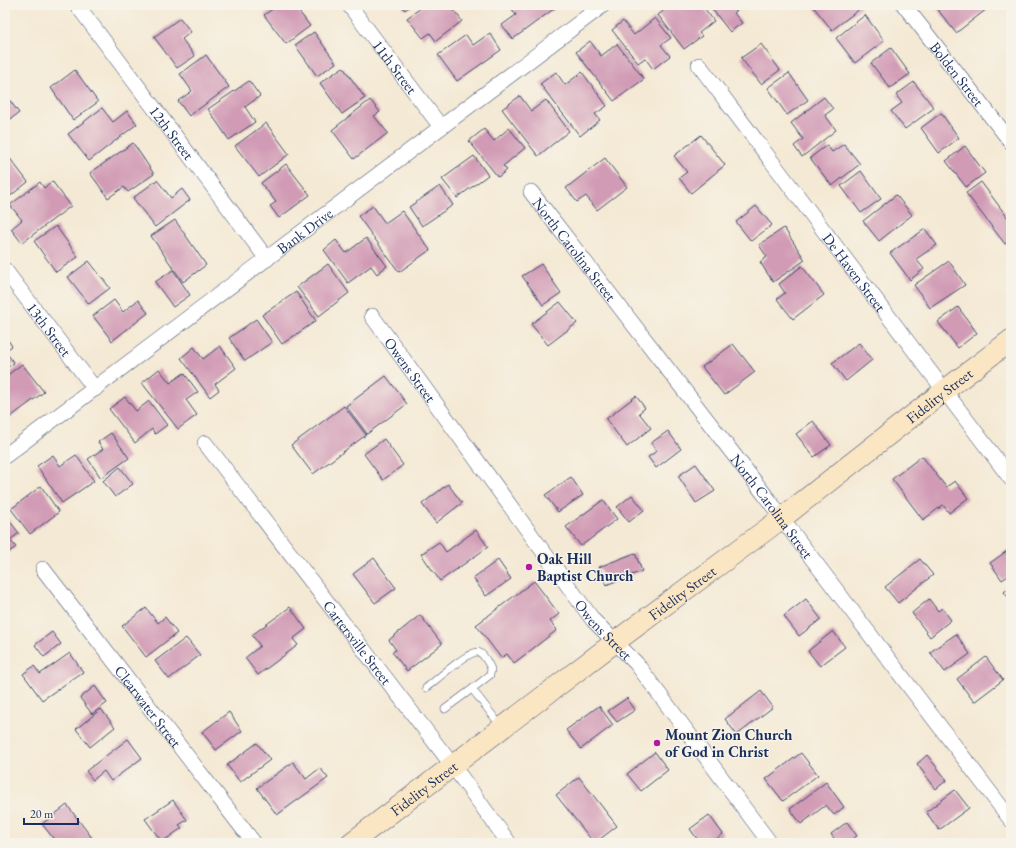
<svg xmlns="http://www.w3.org/2000/svg" width="1016" height="848" viewBox="0 0 1016 848" font-family="'EB Garamond',serif">
<style>
.building{fill:#d19bb5}
.lines{fill:none;stroke-linecap:round;stroke-linejoin:round}
.lane-casing{stroke:#3c4b70;stroke-width:8}
.street-casing{stroke:#3c4b70;stroke-width:16}
.secondary-casing{stroke:#3c4b70;stroke-width:22}
.lane{stroke:#fff;stroke-width:7}
.street{stroke:#fff;stroke-width:15}
.secondary{stroke:#fbe6c4;stroke-width:21}
.poi-dot{fill:#b5179e;stroke:#f7f3e8;stroke-width:1.5}
.labels{text-anchor:middle;dominant-baseline:central;stroke-width:3;stroke-linejoin:round;paint-order:stroke}
.street-label{font-size:15px;fill:#1b2f5e;stroke:#f7f3e8}
.poi-label{font-size:15px;font-weight:bold;fill:#1b2f5e;stroke:#f7f3e8;text-anchor:start}
</style>
<rect width="100%" height="100%" fill="#f7f3e8"/>
<filter id="ink" filterUnits="userSpaceOnUse"><feTurbulence type="fractalNoise" baseFrequency=".025" numOctaves="2"/><feDisplacementMap in="SourceGraphic" scale="8" xChannelSelector="R" yChannelSelector="G"/><feConvolveMatrix kernelMatrix="1 2 1 2 8 2 1 2 1" color-interpolation-filters="sRGB"/></filter>
<filter id="wash" filterUnits="userSpaceOnUse"><feTurbulence type="fractalNoise" baseFrequency=".012" numOctaves="4" result="noise"/><feDisplacementMap in="SourceGraphic" scale="16" xChannelSelector="R" yChannelSelector="G"/><feGaussianBlur stdDeviation="0.9" result="paint"/><feColorMatrix in="noise" values="0 0 0 0 0 0 0 0 0 0 0 0 0 0 0 0 0 1.4 0 .05"/><feComposite in="paint" operator="in"/></filter>
<g filter="url(#wash)">
<rect width="100%" height="100%" fill="#f4e9d4"/>
<g id="blocks">
<path class="building" d="M278 5H294L310 26 286 44 264 15Z
M402 5H412L405 10Z
M425 5H450L462 21 436 41 430 33 423 38 407 18Z
M509 5H559L513 39 502 25 516 15Z
M671 5H702L714 21 699 33 702 36 684 49 658 15Z
M709 5H744L734 13 742 23 730 32Z
M812 5H859L861 8 832 30Z
M934 5H992L956 33Z
M865 15 884 41 855 63 836 38Z
M180 18 191 32 182 39 195 56 177 68 154 37Z
M655 18 671 38 661 45 670 56 653 69 645 58 638 63 612 30 623 21 634 35Z
M314 32 336 63 317 76 295 45Z
M490 33 501 50 457 81 438 55 466 35 473 45Z
M590 41 601 56 617 44 644 79 614 101 576 52Z
M761 44 780 70 761 84 741 58Z
M891 48 910 74 890 88 871 63Z
M206 55 229 87 189 116 178 101 192 91 180 74Z
M343 67 365 98 342 114 320 83Z
M75 70 98 102 73 120 51 88Z
M556 72 565 85 582 72 607 106 595 114 600 120 580 136 540 84Z
M789 73 808 100 787 115 768 88Z
M249 81 260 96 245 107 255 122 229 140 208 109Z
M914 82 934 108 905 129 891 111 902 103 896 95Z
M5 94 19 113 5 123Z
M520 96 531 111 546 100 569 131 538 156 502 109Z
M824 97 833 109 825 115 836 130 802 157 794 146 803 139 791 123Z
M370 100 380 112 374 116 388 133 354 159 332 130Z
M102 108 113 122 127 111 137 124 89 161 68 134Z
M941 113 959 138 939 153 921 128Z
M266 123 289 154 259 177 235 146Z
M509 128 525 148 503 166 507 170 498 177 469 141 484 129 494 141Z
M701 135 725 165 691 193 679 178 687 172 674 156Z
M133 143 154 174 128 192 124 187 108 198 90 173Z
M844 144 860 164 832 186 810 158 827 145 832 152Z
M965 146 985 173 966 187 946 161Z
M5 152 28 182 5 200Z
M474 156 488 175 457 198 442 179Z
M605 158 627 187 597 210 586 196 577 202 566 188Z
M286 164 310 195 279 218 270 206 276 202 261 183Z
M861 171 881 199 861 213 841 186Z
M157 180 171 198 182 189 190 200 155 227 133 198Z
M52 181 71 206 22 243 11 229 22 220 10 205 40 182 44 188Z
M981 182 1011 222V240L1005 244 966 193Z
M440 186 453 205 422 226 409 207Z
M896 195 912 215 879 241 863 221Z
M373 206 385 223 402 211 430 250 399 272 358 216Z
M756 206 772 225 751 241 736 222Z
M175 220 206 265 183 282 151 236Z
M56 226 78 257 56 272 34 241Z
M784 228 805 260 773 282 760 262 767 257 759 245Z
M925 229 937 245 916 259 924 269 910 280 890 253Z
M366 238 387 266 377 274 371 266 348 283 324 250 336 240 346 253Z
M89 261 110 288 89 304 68 277Z
M949 261 965 285 930 308 914 285Z
M328 264 349 293 319 316 297 287Z
M541 264 561 293 543 305 522 276Z
M802 266 824 295 793 319 777 299 785 293 779 284Z
M173 270 190 295 173 307 155 282Z
M296 292 316 321 282 344 262 315Z
M114 300 123 312 138 300 148 313 112 341 93 316Z
M560 302 577 323 548 345 531 324Z
M958 307 977 333 958 348 938 322Z
M256 319 272 342 245 361 229 338Z
M5 336 12 346 5 351Z
M859 343 872 360 846 381 832 363Z
M733 344 755 372 724 395 702 367Z
M220 346 236 368 215 384 219 390 210 397 181 358 194 347 203 359Z
M5 351 14 363 5 369Z
M22 364 44 392 5 421V377Z
M159 369 170 383 184 373 198 392 186 400 197 415 178 429 142 383Z
M386 376 407 404 367 434 346 406Z
M636 396 645 408 639 413 651 428 627 447 606 419Z
M125 397 136 411 149 401 167 425 155 434 152 429 135 443 109 409Z
M344 406 366 435 313 474 291 445Z
M813 421 831 445 814 457 796 434Z
M668 431 681 449 656 468 648 457 657 451 651 443Z
M111 433 129 458 101 478 88 459 103 449 98 442Z
M384 439 403 465 383 480 364 454Z
M53 455 60 466 76 455 94 481 62 503 37 466Z
M922 456 946 487 955 481 968 498 949 513 943 505 923 520 892 479Z
M696 464 715 491 696 503 678 476Z
M120 467 133 484 115 497 103 481Z
M571 477 583 495 558 512 545 495Z
M448 484 462 503 436 523 422 504Z
M41 486 59 512 30 534 11 509Z
M632 495 644 510 629 522 617 507Z
M603 500 617 519 581 546 566 527Z
M5 515 19 533 10 540 16 547 5 555Z
M476 530 488 547 440 581 421 554 439 542 446 552Z
M1011 548V574L1002 580 990 563Z
M635 553 642 571 606 585 599 567Z
M374 558 396 588 375 603 353 574Z
M920 559 933 575 898 603 885 587Z
M498 560 511 579 486 596 473 578Z
M534 581 559 614 550 621 557 630 514 663 507 654 501 658 476 625Z
M1011 586V601L1004 592Z
M806 599 821 619 799 636 784 616Z
M929 599 938 611 942 608 951 620 930 637 912 613Z
M290 607 306 629 293 639 298 645 258 675 245 658 260 646 252 635Z
M146 608 158 623 165 617 177 633 146 657 122 626Z
M420 615 442 644 407 671 392 652 396 650 389 640Z
M833 631 845 647 820 666 808 651Z
M52 632 61 644 44 657 35 645Z
M956 634 970 654 945 672 930 652Z
M186 638 200 655 169 679 155 661Z
M70 653 83 672 42 700 23 674 34 666 40 674Z
M986 657 1003 680 974 702 957 679Z
M95 686 107 703 92 714 80 698Z
M761 691 773 707 737 735 725 719Z
M627 698 635 710 617 722 608 711Z
M599 706 613 725 581 749 566 730Z
M101 709 115 727 90 747 76 729Z
M229 712 242 731 216 750 202 732Z
M128 739 142 758 111 781 104 771 93 780 86 771Z
M257 743 270 760 240 782 227 765Z
M655 752 668 770 641 791 627 774Z
M801 753 818 775 783 801 766 779Z
M927 755 947 780 936 789 917 764Z
M293 762 306 779 320 768 328 778 277 815 257 788Z
M579 777 617 826 595 843H594L556 795Z
M826 782 844 807 834 815 826 805 801 824 790 809Z
M955 790 969 808 939 830 926 812Z
M173 800 187 820 179 825 182 828 162 842 145 819Z
M67 805 92 838 85 843H57L42 824Z
M709 815 723 834 711 843H700L690 829Z
M847 822 857 836 846 843H837L831 834Z"/>
</g>
</g>
<g filter="url(#ink)">
<use href="#blocks" fill-opacity="0" stroke="#3c4b70" stroke-width="1"/>
<g class="lines">
<defs>
<path id="lane" d="M426 688C435 681 468 651 478 652 483 653 489 664 491 669L490 675 472 689 501 726
M445 709 472 689"/>
<g id="street">
<path id="s1" d="M77 5 267 259"/>
<path id="s2" d="M349 5 441 127"/>
<path id="s3" d="M904 5 1011 142"/>
<path id="s4" d="M699 65 1011 479"/>
<path id="s5" d="M531 192 765 495 798 540 1011 820"/>
<path id="s6" d="M5 270 95 389"/>
<path id="s7" d="M372 316 593 620 636 663 770 843"/>
<path id="s8" d="M205 443 453 766 509 843"/>
<path id="s9" d="M5 456 603 5"/>
<path id="s10" d="M43 569 254 843"/>
</g>
<g id="secondary">
<path id="s11" d="M351 843 615 642 782 518 944 391 1011 340"/>
</g>
</defs>
<use href="#lane" class="lane-casing"/>
<use href="#street" class="street-casing"/>
<use href="#secondary" class="secondary-casing"/>
<use href="#lane" class="lane"/>
<use href="#street" class="street"/>
<use href="#secondary" class="secondary"/>
</g>
</g>
<g class="poi-dot">
<circle cx="529" cy="567" r="4"/>
<circle cx="657" cy="743" r="4"/>
</g>
<g class="labels">
<g class="street-label">
<text stroke="none"><textPath href="#s2" startOffset="77">11th Street</textPath></text>
<text stroke="none"><textPath href="#s3" startOffset="87">Bolden Street</textPath></text>
<text stroke="none"><textPath href="#s1" startOffset="159">12th Street</textPath></text>
<text stroke="none"><textPath href="#s9" startOffset="375">Bank Drive</textPath></text>
<text stroke="none"><textPath href="#s5" startOffset="72">North Carolina Street</textPath></text>
<text stroke="none"><textPath href="#s4" startOffset="259">De Haven Street</textPath></text>
<text stroke="none"><textPath href="#s6" startOffset="74">13th Street</textPath></text>
<text stroke="none"><textPath href="#s7" startOffset="66">Owens Street</textPath></text>
<text stroke="none"><textPath href="#s11" startOffset="739">Fidelity Street</textPath></text>
<text stroke="none"><textPath href="#s5" startOffset="396">North Carolina Street</textPath></text>
<text stroke="none"><textPath href="#s11" startOffset="415">Fidelity Street</textPath></text>
<text stroke="none"><textPath href="#s7" startOffset="390">Owens Street</textPath></text>
<text stroke="none"><textPath href="#s8" startOffset="251">Cartersville Street</textPath></text>
<text stroke="none"><textPath href="#s10" startOffset="173">Clearwater Street</textPath></text>
<text stroke="none"><textPath href="#s11" startOffset="91">Fidelity Street</textPath></text>
</g>
<g class="poi-label">
<text x="537" y="558">Oak Hill<tspan x="537" dy="17">Baptist Church</tspan></text>
<text x="665" y="734">Mount Zion Church<tspan x="665" dy="17">of God in Christ</tspan></text>
</g>
</g>
<rect width="1016" height="848" fill="none" stroke="#f7f3e8" stroke-width="20"/>
<path d="M24 818v6h54v-6" fill="none" stroke="#1b2f5e" stroke-width="2"/>
<text x="30" y="818" font-size="12" fill="#1b2f5e" stroke="#f7f3e8" stroke-width="3" paint-order="stroke">20 m</text>
</svg>
